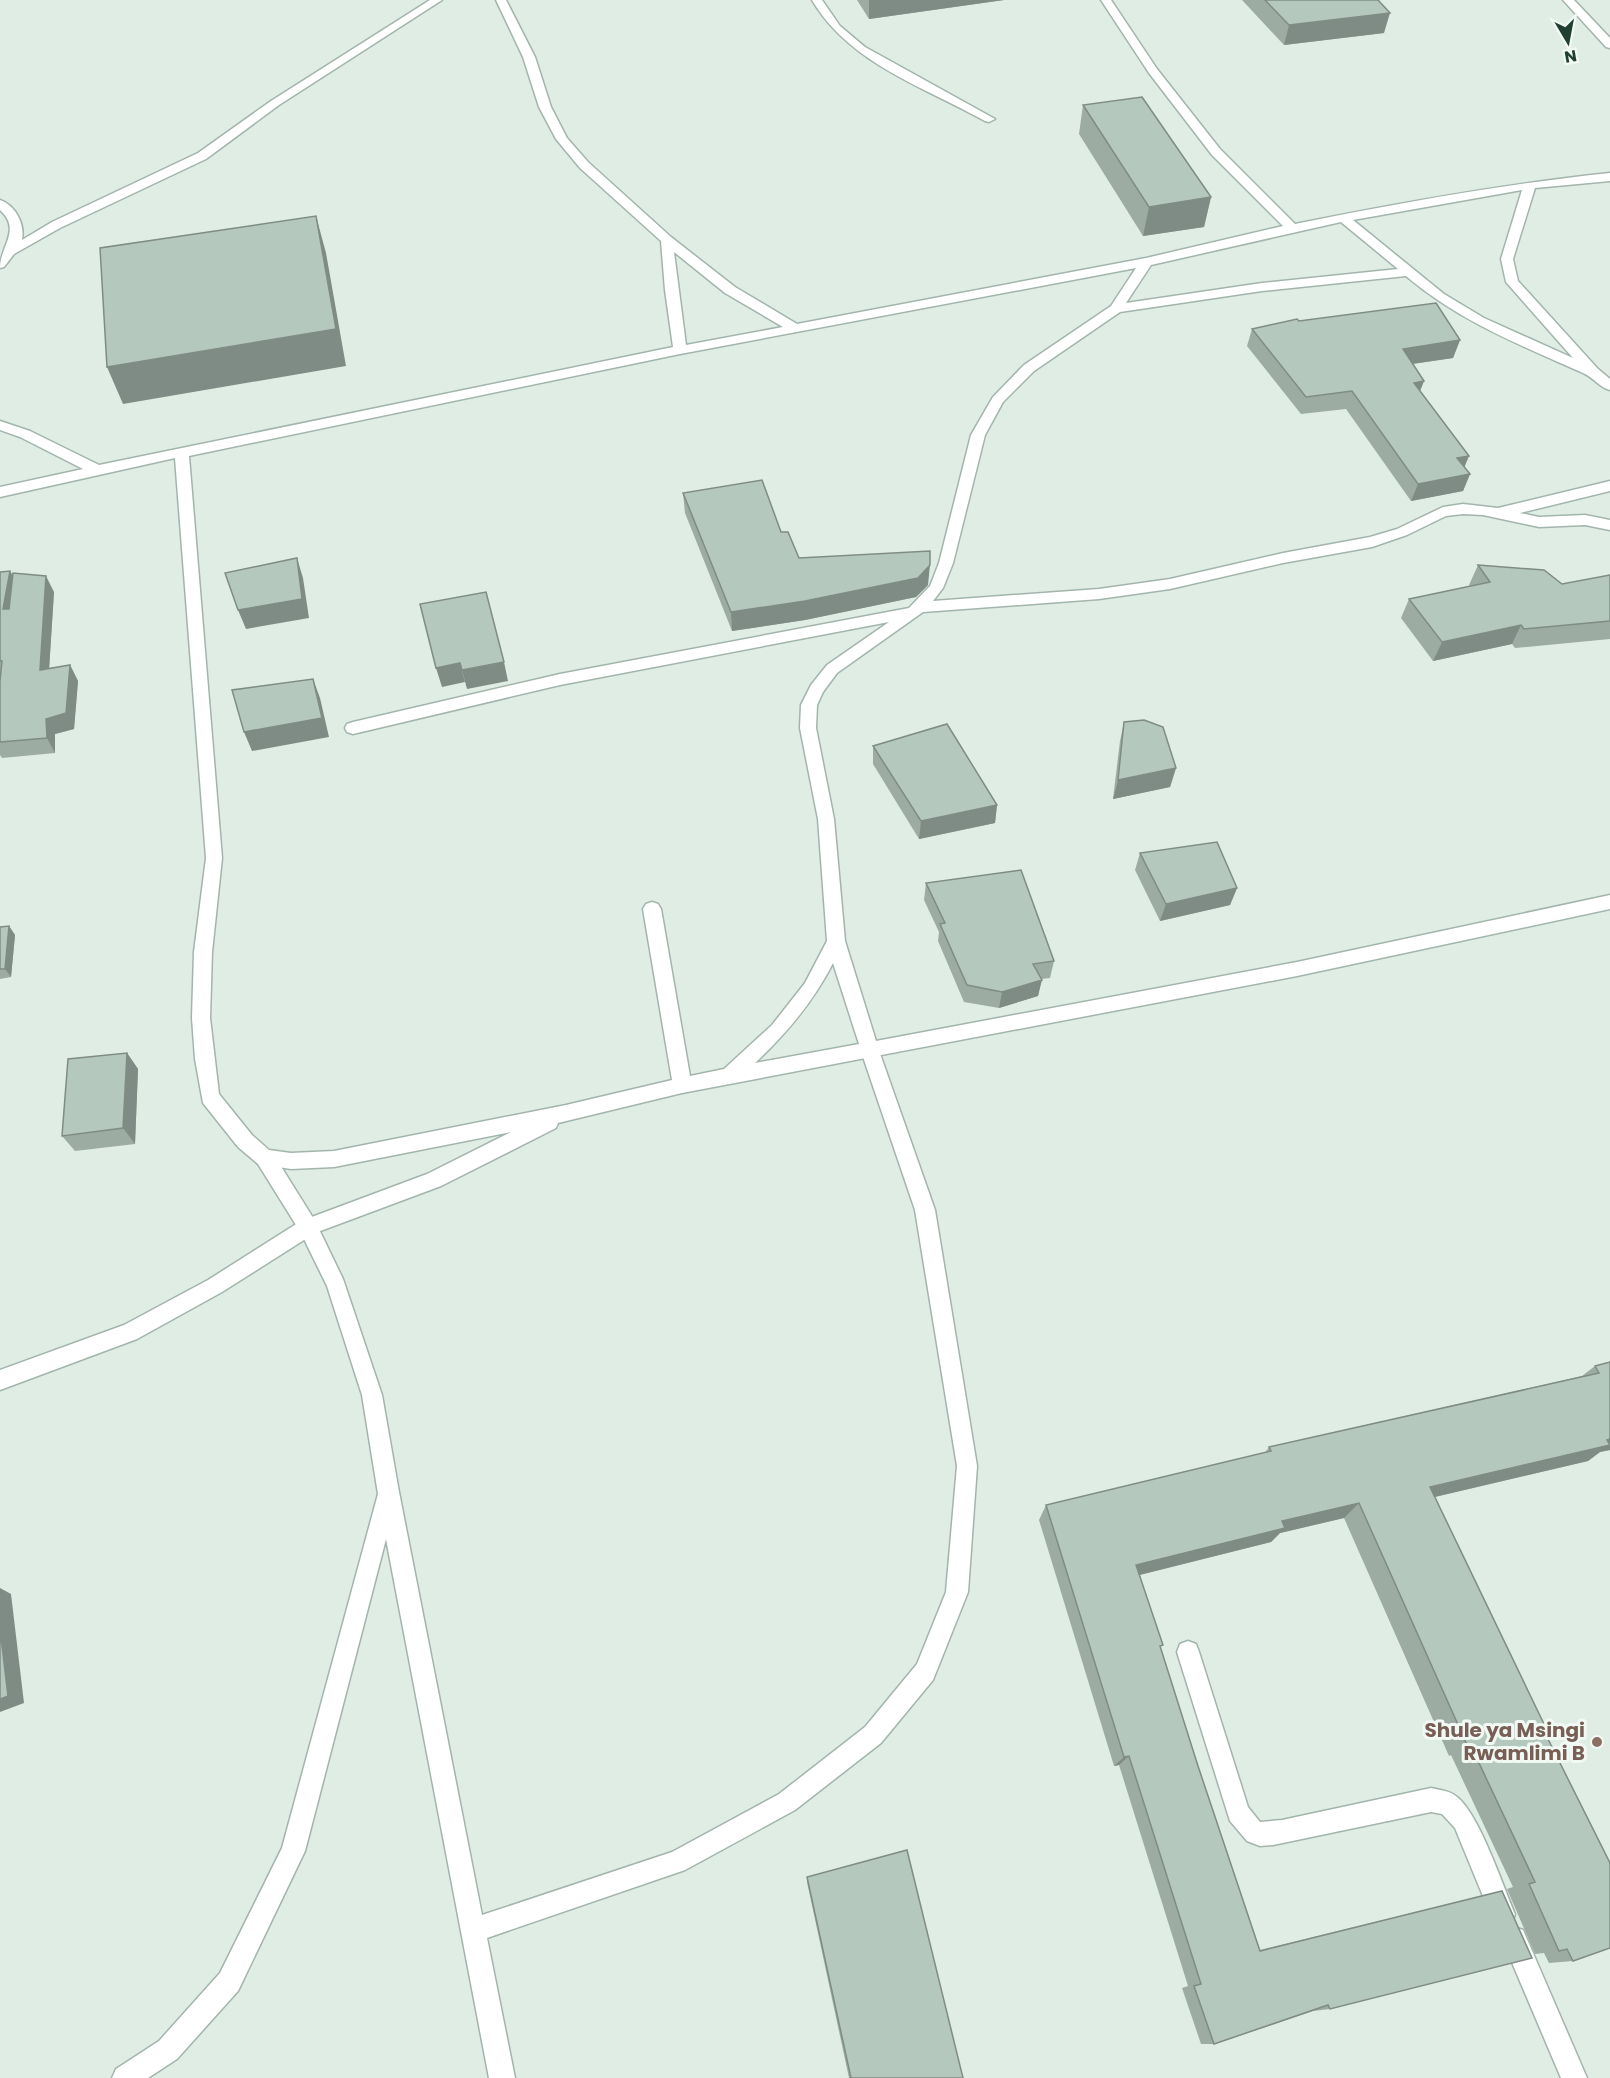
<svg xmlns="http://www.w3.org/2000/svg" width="1610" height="2078" viewBox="0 0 1610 2078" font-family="Poppins,sans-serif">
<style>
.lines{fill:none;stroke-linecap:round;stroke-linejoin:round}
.service-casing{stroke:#a2b5ac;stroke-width:3}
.minor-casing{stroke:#a2b5ac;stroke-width:3}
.service{fill:#fff;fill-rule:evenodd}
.minor{fill:#fff;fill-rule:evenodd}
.wall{fill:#9caca3}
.shaded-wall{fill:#7f8c85}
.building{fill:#b5c8be;stroke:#7f8c85;stroke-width:1.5}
.education-dot{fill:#8d6e63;stroke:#f1f9f4;stroke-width:2}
.labels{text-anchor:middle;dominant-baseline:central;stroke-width:6;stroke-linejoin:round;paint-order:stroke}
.near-education-label{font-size:20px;font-weight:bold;fill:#785e54;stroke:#f1f9f4;text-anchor:end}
</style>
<rect width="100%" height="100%" fill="#e0ede5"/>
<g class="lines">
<defs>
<path id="service" d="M812 0H822L840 26 865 47 995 119 989 122 985 121C924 87 849 63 812 0Z
M869 1040 875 1043 878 1048 935 1210 977 1466 968 1592 933 1680 881 1743 795 1810 685 1870 487 1938 515 2078H489L386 1539 305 1851 238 1991 177 2059 148 2078H112L116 2069 159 2041 220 1973 282 1848 378 1494 362 1395 327 1286 301 1233 258 1164 256 1158 258 1152 265 1150 272 1152 315 1221 343 1279 382 1395 399 1492 482 1915 672 1852 779 1794 865 1727 917 1664 946 1592 957 1466 915 1210 860 1048 863 1043Z
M1188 1641 1196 1644 1199 1652 1248 1807 1260 1822 1282 1820 1431 1788C1440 1790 1451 1791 1457 1797 1479 1814 1503 1886 1515 1914L1512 1923 1503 1926 1494 1923 1455 1828 1442 1814 1431 1812 1273 1845 1260 1846 1247 1841 1230 1821 1177 1652 1180 1644Z
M1514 1927 1523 1930 1587 2078H1561L1502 1939 1505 1930Z"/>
<path id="minor" d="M430 0H442L279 105 206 159 60 228 14 254 4 267 0 268C0 246 22 230 0 210V200C16 206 25 224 22 240L52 222 198 153 271 101Z
M496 0H506L535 57 551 107 567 138 588 162 671 237 735 287 797 324 1146 258 1283 226 1212 155 1149 73 1101 0H1111L1157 69 1220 149 1295 224C1399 203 1504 184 1610 173V181L1535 188 1513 259 1518 281 1598 369 1610 379V390C1600 388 1593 377 1583 373 1518 344 1461 322 1406 276L1262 291 1120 312 1034 371 1003 402 985 435 953 563 943 588 933 601 1099 589 1170 579 1283 553 1370 537 1397 529 1443 507 1463 504 1498 508 1610 481V491L1520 513 1539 517 1585 515 1610 520V530L1585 525 1539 527 1483 515 1463 514 1446 516 1407 535 1372 547 1283 563 1170 589 1099 599 923 612 837 673 823 692 817 705 816 728 834 819 845 941 876 1041 1297 962 1610 895V909L1297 976 682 1093 558 1123 556 1128 441 1186 315 1233 222 1292 137 1339 0 1390V1370L124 1325 208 1280 301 1221 427 1174 511 1132 334 1167 291 1169 258 1164 238 1147 203 1103 195 1059 192 1018 194 952 206 858 175 458 0 497V487L83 469 20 437 0 430V421L30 431 99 465 673 347 665 290 661 241 580 168 556 139 539 107 523 57ZM1522 190 1501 259 1506 282 1573 358 1484 318 1444 294 1353 220ZM1341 222 1398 269 1262 283 1126 303 1151 265ZM674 252 725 293 783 327 686 345ZM1136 268 1111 306 1024 365 993 397 971 435 939 563 930 586 909 608 560 674 353 722 347 724 345 728 347 732 353 734 560 685 889 622 827 665 811 685 801 705 800 728 818 819 827 941 805 983 772 1025 724 1069 690 1076 661 909 658 904 652 902 646 904 643 909 672 1080 566 1105 334 1151 291 1153 269 1150 252 1135 219 1094 210 1018 212 952 222 858 189 456 680 354ZM833 963 859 1044 755 1063C787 1033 813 1002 833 963Z
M1563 0H1574L1610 38V48L1606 47Z"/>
</defs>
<use href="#service" class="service-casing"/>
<use href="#minor" class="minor-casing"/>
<use href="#service" class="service"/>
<use href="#minor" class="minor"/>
</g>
<path class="wall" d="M857 0H1004L869 19Z
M1242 0H1378L1384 33 1284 45Z
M1083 105 1211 197 1204 227 1143 236 1079 134Z
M1299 321 1460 340 1453 358 1413 364 1424 381 1420 391 1464 467 1470 474 1463 491 1411 501 1346 409 1301 414 1247 346 1252 329Z
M683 493 781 532 799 558 928 585 916 597 805 620 732 631 685 513Z
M1478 565 1562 584 1610 575V639L1515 648 1512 644 1433 661 1401 618 1409 599 1470 586 1469 585Z
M10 571 13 576 54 592 49 669 70 665 78 681 74 729 55 734V753L2 758 0 755V572Z
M1124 722 1176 768 1170 787 1113 799 1120 741Z
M873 746 997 805 995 823 919 839 873 764Z
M1140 853 1237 888 1230 905 1160 921 1135 870Z
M926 883 1054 961 1050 978 1041 979 1038 996 999 1008 964 1002 938 941 939 932 924 900Z
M9 926 15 935 11 977 0 979V927Z
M127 1053 138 1069 135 1144 75 1151 62 1136Z
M1610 1362V1450L1600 1452 1588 1461 1435 1497 1542 1725 1573 1961 1549 1963 1544 1953 1535 1954 1507 1889 1513 1887 1451 1755 1449 1756 1344 1518 1280 1533 1271 1542 1140 1575 1160 1648 1198 1766 1260 1950 1502 1891 1330 2009 1313 2011 1214 2044H1201L1182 1988 1188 1986 1119 1765 1114 1766 1039 1520 1046 1505 1265 1453 1269 1447 1582 1376 1595 1366Z
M807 1877 963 2078H849L807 1882Z"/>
<path class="shaded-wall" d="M869 0H1004L869 19Z
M1390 13 1384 33 1284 45 1289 25Z
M1211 197 1204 227 1143 236 1149 207Z
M316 216 326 253 346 366 123 404 107 367Z
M1460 340 1453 358 1397 366 1403 349Z
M1424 381 1417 398 1414 383Z
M1469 456 1462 473 1457 458Z
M1470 474 1463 491 1411 501 1418 484Z
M297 558 303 578 309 618 246 629 238 610Z
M930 565 928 585 916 597 805 620 732 631 731 612Z
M10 571 18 587 12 625 3 609Z
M46 576 54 592 48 686 40 670Z
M1521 625 1512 644 1433 661 1442 642Z
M504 662 508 681 467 689 462 670Z
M460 663 465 682 442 687 436 668Z
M70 665 78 681 74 729 55 734V753L47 738 46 719Z
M313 679 320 698 329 737 252 751 244 732Z
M1176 768 1170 787 1113 799 1118 780Z
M997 805 995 823 919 839 921 821Z
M1237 888 1230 905 1160 921 1166 904Z
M9 926 15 935 11 977 5 969Z
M1042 980 1038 996 999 1008 1002 992Z
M127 1053 138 1069 135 1144 123 1128Z
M1610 1439V1450L1600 1452 1588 1461 1413 1502 1430 1487Z
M1359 1503 1344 1518 1280 1533 1271 1542 1127 1578 1136 1565 1282 1521Z
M0 1588 11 1594 24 1703 0 1712Z
M1129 1756 1119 1765 1114 1766 1124 1757Z"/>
<path class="building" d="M1265 0H1378L1390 13 1289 25Z
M1142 97 1211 197 1149 207 1083 105Z
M316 216 336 329 107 367 100 248Z
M1436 303 1460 340 1403 349 1424 381 1414 383 1469 456 1457 458 1470 474 1418 484 1352 391 1306 397 1252 329 1297 319 1299 321Z
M762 480 781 532H788L799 558 930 551V565L918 578 805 601 731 612 683 493Z
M297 558 302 599 238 610 225 573Z
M1478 565 1544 570 1562 584 1610 575V621L1524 629 1521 625 1442 642 1409 599 1490 582Z
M10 571 3 609H9L13 573 46 576 40 670 70 665 66 713 46 719 47 738 0 742V681L2 661H0V572Z
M486 592 504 662 462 670 460 663 436 668 420 604Z
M313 679 322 718 244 732 232 690Z
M1144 720 1163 727 1176 768 1118 780 1124 722Z
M947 724 997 805 921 821 873 746Z
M1217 842 1237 888 1166 904 1140 853Z
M1021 870 1054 961 1033 964 1042 980 1002 992 967 985 940 924 945 923 926 883Z
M9 926 5 969H0V927Z
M127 1053 123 1128 62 1136 68 1059Z
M1610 1362V1439L1607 1440 1610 1445 1430 1487 1544 1724 1541 1725 1610 1863V1948L1573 1961 1567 1949 1559 1951 1529 1884 1535 1882 1471 1746 1468 1747 1359 1503 1282 1521 1285 1528 1136 1565 1163 1645 1160 1646 1198 1766 1260 1951 1502 1891 1532 1958 1330 2009 1328 2005 1214 2044 1194 1986 1201 1984 1129 1756 1124 1757 1046 1505 1271 1451 1269 1447 1599 1373 1595 1366Z
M0 1629 8 1696 0 1699Z
M907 1850 963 2078H851L807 1877Z"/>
<circle class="education-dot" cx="1597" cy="1742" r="6"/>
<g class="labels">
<g class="near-education-label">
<text x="1585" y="1730">Shule ya Msingi<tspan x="1585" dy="23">Rwamlimi B</tspan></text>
</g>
</g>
<g transform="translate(1568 42) rotate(170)" stroke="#f1f9f4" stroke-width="4.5" paint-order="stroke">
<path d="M0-4.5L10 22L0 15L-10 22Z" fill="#1f3f32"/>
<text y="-9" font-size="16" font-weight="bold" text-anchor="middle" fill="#1f3f32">N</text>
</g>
</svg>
